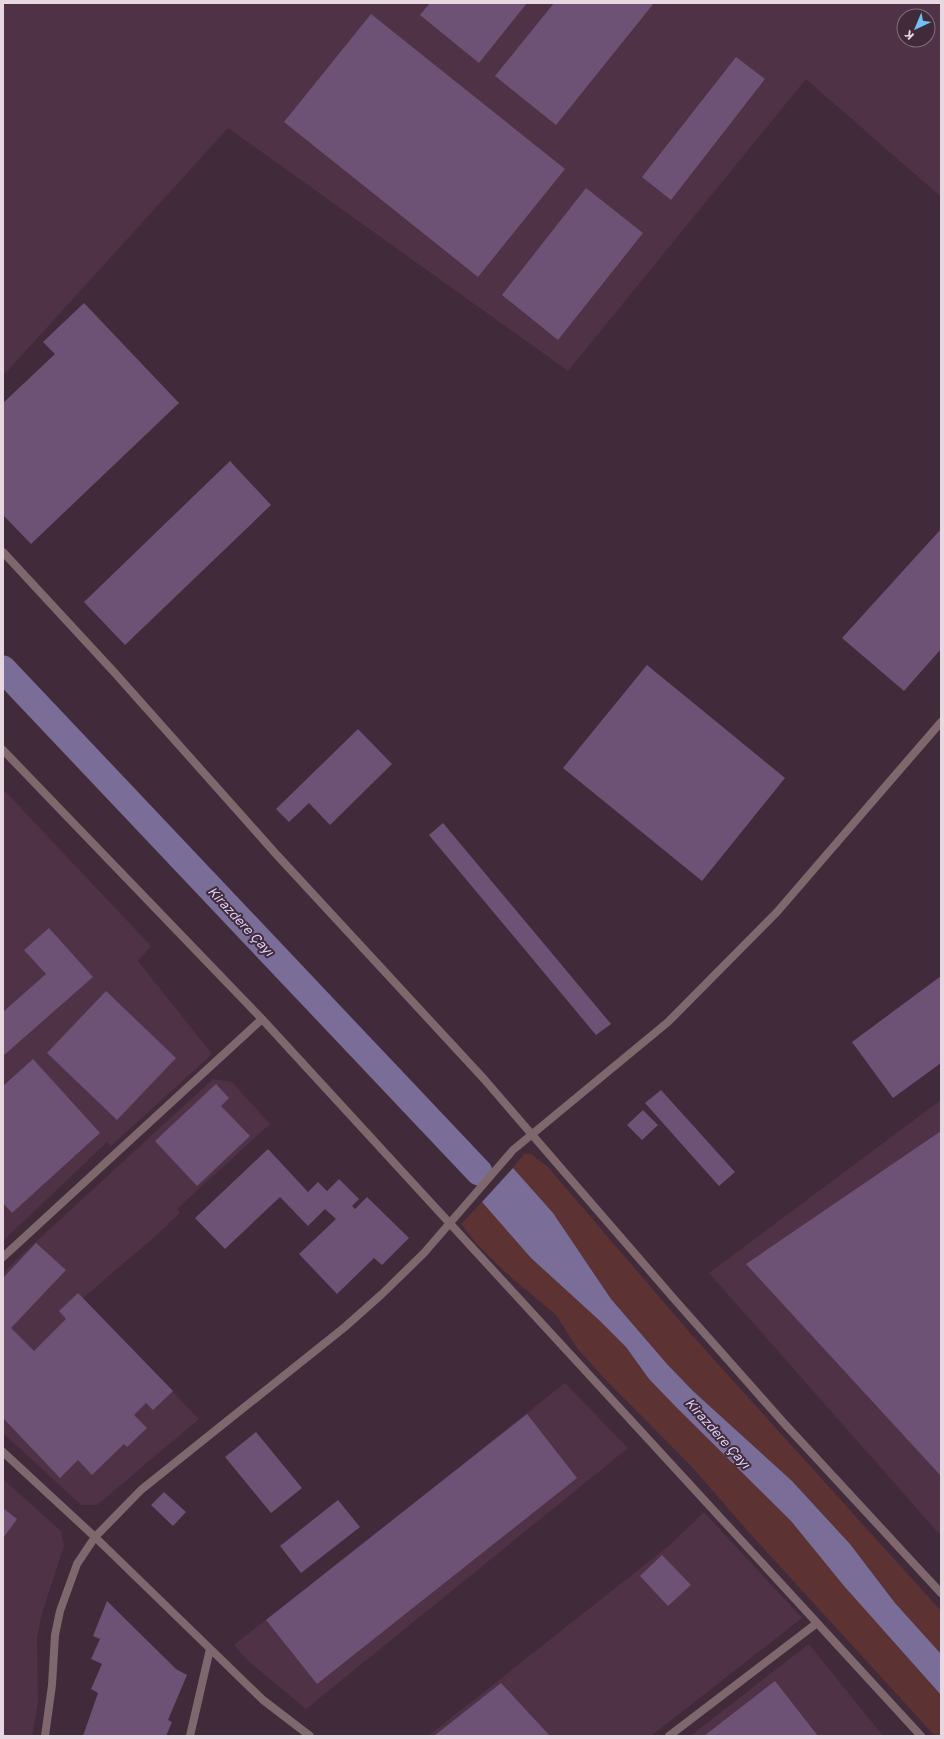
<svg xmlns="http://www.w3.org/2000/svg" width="944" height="1739" viewBox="0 0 944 1739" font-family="'Golos Text',sans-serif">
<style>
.built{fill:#4f3246;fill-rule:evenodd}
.green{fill:#5c3233}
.water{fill:#7a6d97}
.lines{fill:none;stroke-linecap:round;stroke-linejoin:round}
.river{stroke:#7a6d97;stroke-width:27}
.building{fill:#6d5275}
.minor{stroke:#7e686e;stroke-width:8}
.tertiary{stroke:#7e686e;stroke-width:8}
.labels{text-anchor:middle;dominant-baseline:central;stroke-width:4;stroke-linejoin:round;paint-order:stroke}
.water-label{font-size:13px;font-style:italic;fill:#ddd1fa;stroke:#412a3a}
</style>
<rect width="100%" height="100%" fill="#412a3a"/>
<path class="built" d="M3 3H941V197L806 79 568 371 228 128 3 376ZM904 16H928V40H904Z
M3 789 151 946 138 961 212 1054 111 1146 107 1142 3 1241Z
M213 1079 232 1082 270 1124 177 1209 180 1213 152 1239 83 1298 199 1419 97 1505H81L3 1433V1272Z
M941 1100V1536L709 1273Z
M565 1383 628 1448 306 1709 247 1660 234 1645Z
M3 1479 61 1531 64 1546 42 1613 37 1638 38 1702 32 1736H3Z
M704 1512 802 1618 651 1736H428L671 1544Z
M809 1644 883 1736H690Z"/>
<path class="green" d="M524 1154H531L547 1166 691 1334 941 1611V1654L895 1603 850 1544 792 1481 693 1391 667 1364 611 1299 583 1257 513 1168Z
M482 1202 531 1258 600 1321 626 1347 649 1379 676 1407 791 1521 844 1586 941 1695V1736H935L754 1538 692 1467 603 1377 577 1348 556 1315 507 1274 475 1242 461 1224Z"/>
<path class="water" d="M513 1168 553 1213 611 1299 667 1364 693 1391 792 1481 850 1544 895 1603 941 1654V1695L844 1586 791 1521 676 1407 649 1379 626 1347 600 1321 531 1258 482 1202Z"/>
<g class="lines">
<path class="river" d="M3 669 479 1172"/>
</g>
<path class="building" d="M430 3H527L479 63 420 15Z
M554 3H654L556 125 495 76Z
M371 14 565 169 478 277 284 122Z
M736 57 765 79 671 200 642 177Z
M586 188 643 233 558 340 502 295Z
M84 303 179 403 31 544 3 515V403L55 354 43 342Z
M230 461 271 505 125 645 84 602Z
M941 529V649L904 691 842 638Z
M647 665 785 778 702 881 563 768Z
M358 729 392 764 330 825 309 803 289 822 276 809Z
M443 823 611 1024 596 1035 429 835Z
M49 928 93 977 3 1056V1012L46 974 24 950Z
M941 976V1063L893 1098 852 1042Z
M106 991 176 1058 117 1120 47 1053Z
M33 1059 100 1133 12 1213 3 1203V1086Z
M216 1084 229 1098 221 1106 250 1136 197 1186 155 1141Z
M661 1090 735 1172 719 1186 645 1103Z
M643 1110 658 1125 642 1140 627 1125Z
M941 1131V1476L746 1264Z
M268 1149 308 1192 318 1182 327 1191 339 1179 359 1199 352 1206 355 1209 367 1197 409 1238 382 1265 374 1258 337 1294 299 1254 336 1219 325 1209 308 1226 280 1197 225 1249 195 1218Z
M36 1243 66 1270 11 1328 34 1351 66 1319 59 1311 78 1293 173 1391 153 1410 146 1403 134 1415 147 1428 127 1447 124 1444 92 1475 78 1460 60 1478 3 1418V1278Z
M527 1414 577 1478 317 1684 266 1620Z
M256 1432 302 1488 271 1513 225 1457Z
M164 1492 186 1512 173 1526 151 1505Z
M338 1500 360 1527 301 1573 280 1546Z
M3 1508 17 1519 3 1538Z
M662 1555 691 1585 668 1606 640 1576Z
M107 1601 176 1669 187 1675 168 1720 172 1722 166 1736H83L98 1693 91 1689 102 1664 91 1659 100 1639 93 1636Z
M775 1681 818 1736H704Z
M501 1683 550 1736H434Z"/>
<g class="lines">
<path class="minor" d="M3 552 114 672 276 854 484 1079 675 1300 782 1421 941 1593
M3 750 262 1019 921 1736
M3 1257 262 1019
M3 1452 95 1537 263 1700 310 1736
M190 1736 210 1649
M669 1736 817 1623"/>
<path class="tertiary" d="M45 1736 52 1685 55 1635 60 1611 77 1564 95 1537 142 1489 346 1326 382 1294 424 1253 513 1150 668 1022 777 912 941 722"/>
</g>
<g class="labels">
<g class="water-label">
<text transform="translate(241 921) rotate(47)">Kirazdere Çayı</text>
<text transform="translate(718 1433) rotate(48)">Kirazdere Çayı</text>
</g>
</g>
<rect width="944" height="1739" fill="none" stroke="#e6d7e0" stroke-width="8"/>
<g transform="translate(916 28) rotate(224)"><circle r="19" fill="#412a3a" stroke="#836f7c"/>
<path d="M0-3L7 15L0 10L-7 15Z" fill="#70c2f4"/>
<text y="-6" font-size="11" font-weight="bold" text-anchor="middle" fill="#e6d7e0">K</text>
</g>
</svg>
